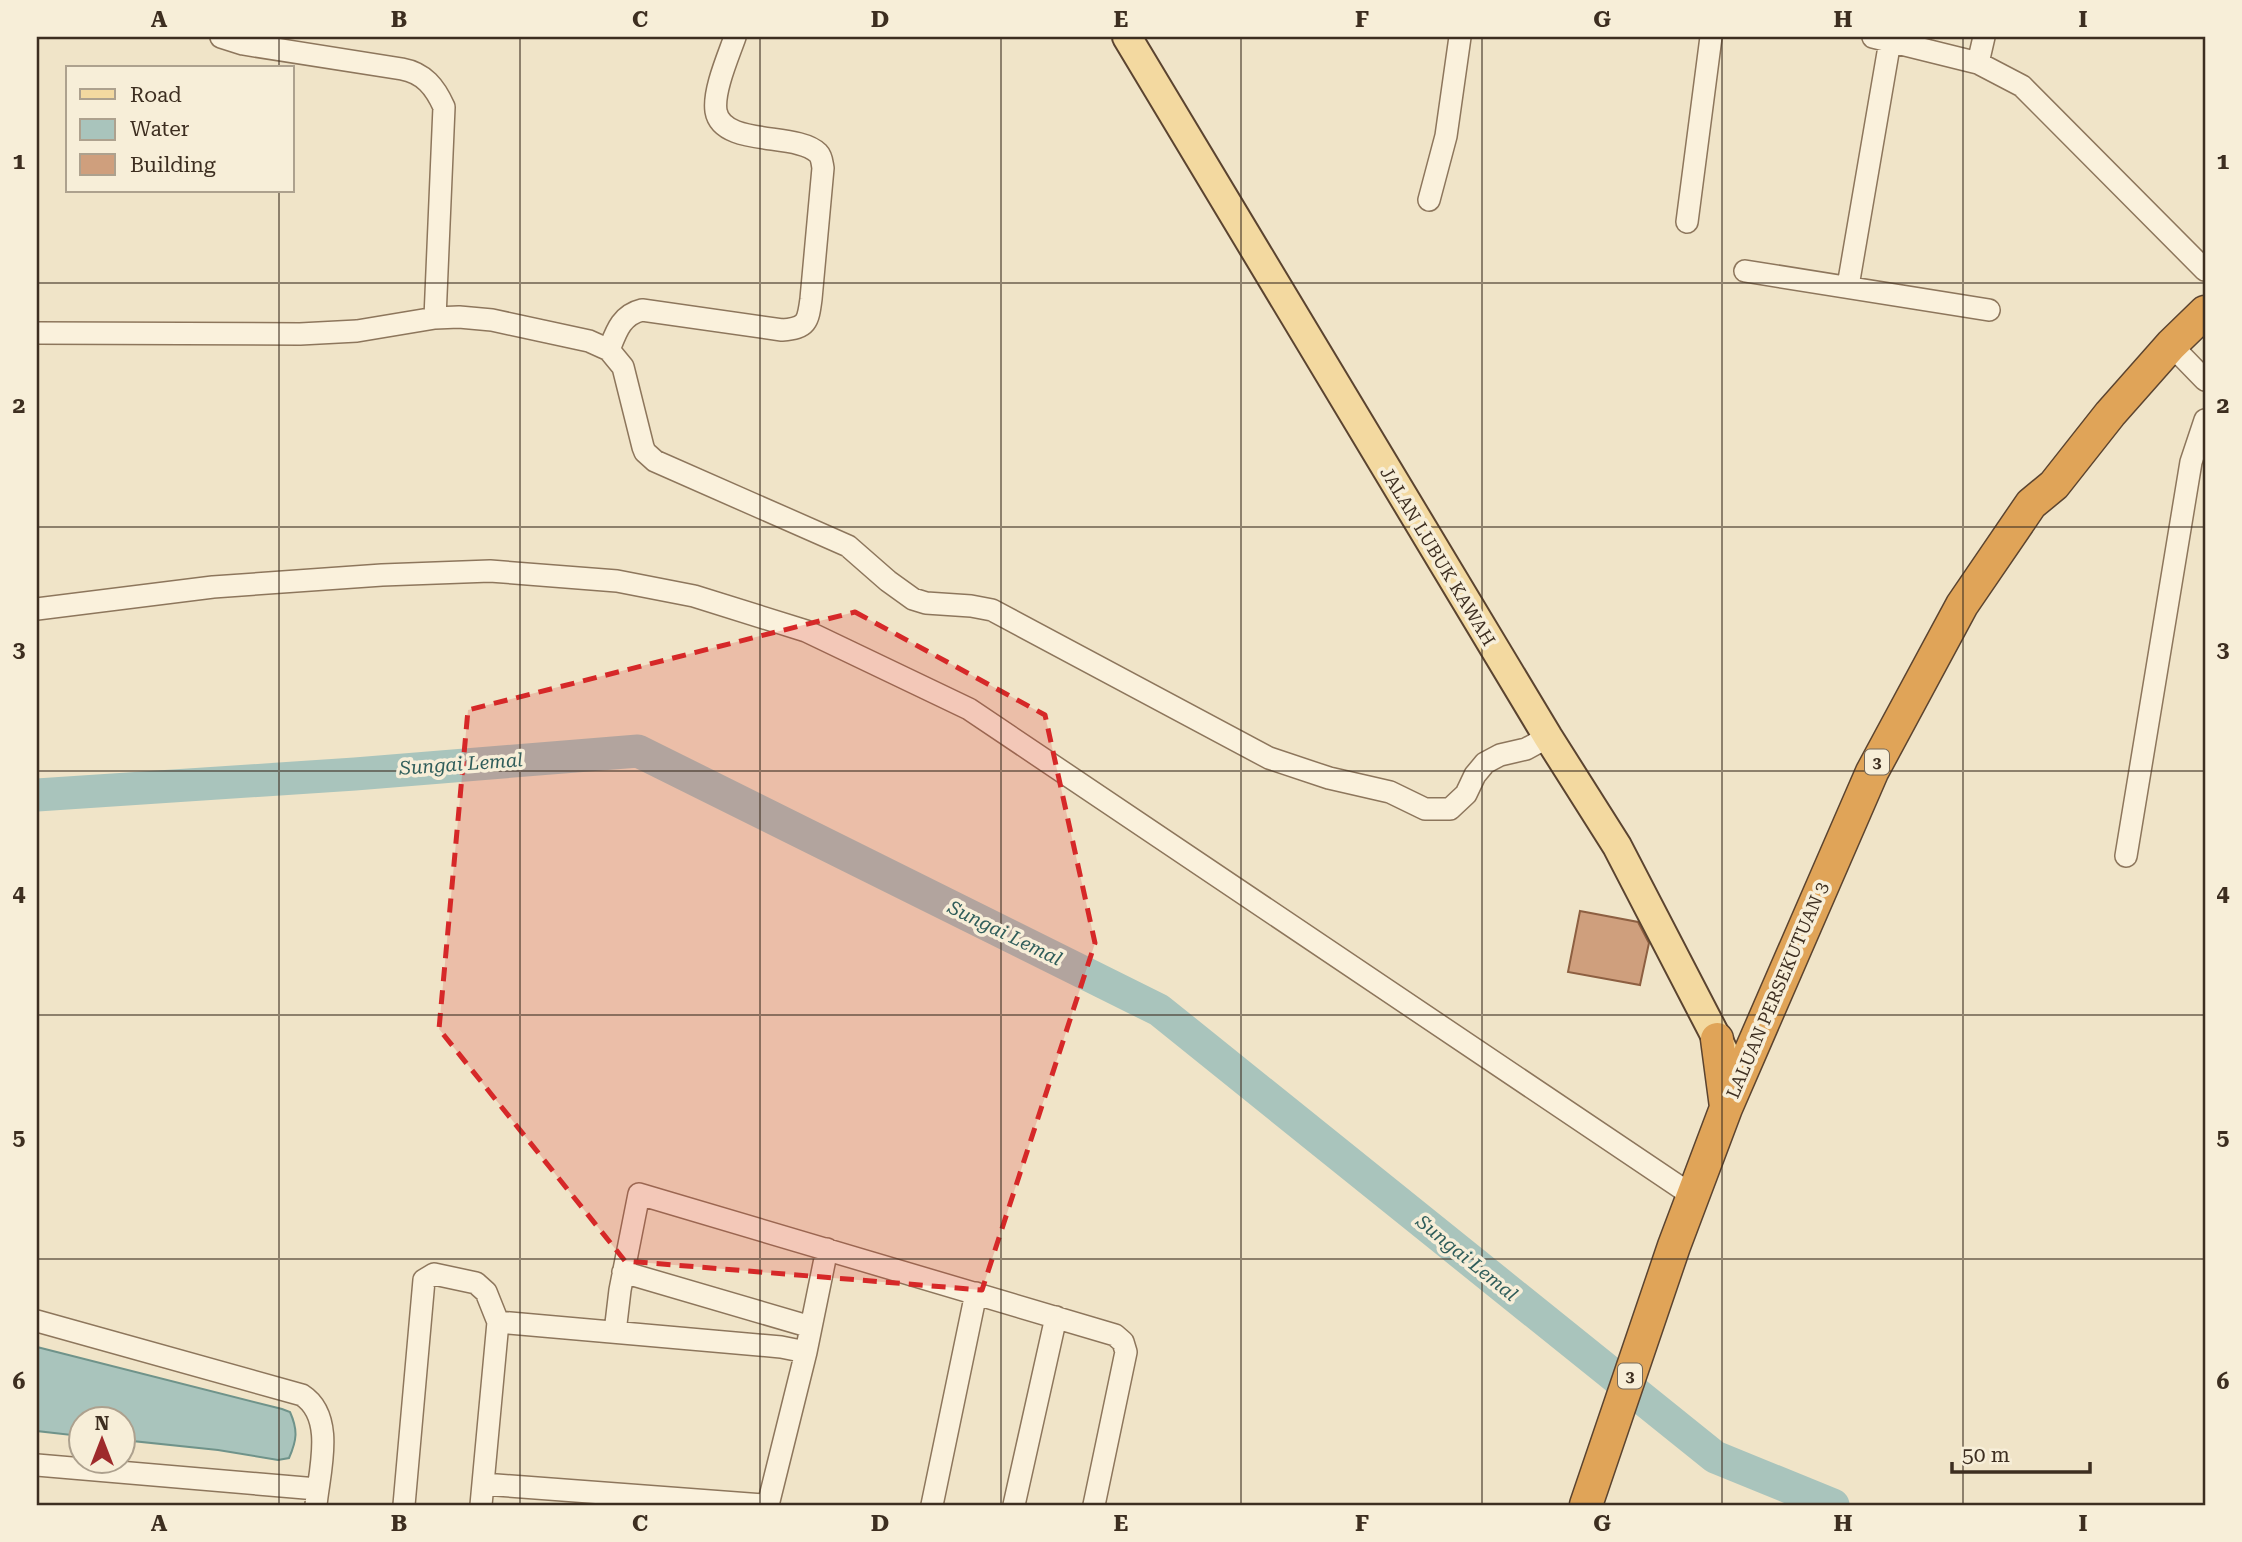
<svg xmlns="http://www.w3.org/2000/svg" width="2242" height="1542" viewBox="0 0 2242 1542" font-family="'Roboto Serif',serif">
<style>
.water{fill:#a9c4bc;stroke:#6f938a;stroke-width:2}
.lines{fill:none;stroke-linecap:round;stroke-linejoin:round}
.river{stroke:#a9c4bc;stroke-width:33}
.building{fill:#cf9f7d;stroke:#8d5f41;stroke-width:2}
.minor-casing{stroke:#8d765c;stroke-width:24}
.major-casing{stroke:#5b4430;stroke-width:32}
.highway-casing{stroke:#5b4430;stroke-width:35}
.minor{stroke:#faf1dc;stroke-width:21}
.major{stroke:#f3d9a0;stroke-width:28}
.highway{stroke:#e0a458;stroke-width:32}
.marked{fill:#d62828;fill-opacity:0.2;stroke:#d62828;stroke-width:5;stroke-dasharray:14 9;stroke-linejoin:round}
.grid{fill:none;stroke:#3d2e20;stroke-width:2;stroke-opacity:0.55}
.labels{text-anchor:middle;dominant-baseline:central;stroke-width:7;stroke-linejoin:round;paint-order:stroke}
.shield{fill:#f7eed8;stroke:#756857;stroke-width:2}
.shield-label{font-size:16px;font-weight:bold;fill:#3d2e20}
.street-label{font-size:18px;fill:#3d2e20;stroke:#f7eed8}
.water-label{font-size:19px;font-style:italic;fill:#2f5d5a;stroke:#f7eed8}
.neatline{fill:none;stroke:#3d2e20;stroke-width:2.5}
.grid-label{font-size:23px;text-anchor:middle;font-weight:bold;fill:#3d2e20}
</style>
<rect width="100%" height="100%" fill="#f0e4c8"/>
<path class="water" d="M37 1347 282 1409 290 1412C298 1430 297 1440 289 1458L278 1460 218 1450 123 1440 122 1420H80V1436L37 1431Z"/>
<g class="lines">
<path class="river" d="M37 795 355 774 638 751 1159 1010 1715 1457 1833 1505"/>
</g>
<path class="building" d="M1580 911 1638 922 1649 943 1640 985 1568 972Z"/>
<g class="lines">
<defs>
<path id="minor" d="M221 37 243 44 402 69C424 73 435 87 444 107L435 318
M1873 37 1978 63 2022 86 2205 270
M1978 63 1984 37
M1429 200 1446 136 1460 37
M1687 222 1711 37
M1745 271 1989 310
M1848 286 1890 41
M37 333 300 334 357 331 435 318 459 317 492 320 589 341 609 350 623 367 643 447 645 452 655 461 848 546 888 581 913 599 926 603 971 606 992 610 1269 758 1329 778 1390 792 1425 809H1450L1466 794 1475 775 1485 763 1500 755 1526 749 1548 737
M2171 345 2205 380
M609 350C616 332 621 315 642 310L782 330C807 328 808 322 811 299L823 168C822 163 822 157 818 153 797 132 722 147 716 111 713 91 728 57 735 37
M37 609 213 587 382 575 490 571 617 581 694 596 806 631 969 709 1693 1196
M2126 856 2191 462 2205 420
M623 1272 811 1327
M37 1321 302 1395C336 1417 319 1472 316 1505
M498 1322 781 1347 806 1352
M615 1332 620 1290 639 1194 1115 1335 1123 1342 1126 1352 1094 1505
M37 1465 317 1489
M483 1484 764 1505
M404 1505 424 1280 434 1274 476 1283 486 1292 498 1322 481 1505
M768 1505 806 1352 827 1249
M932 1505 976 1293
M1014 1505 1056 1317"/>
<path id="major" d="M1127 37 1548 737 1617 846 1728 1060"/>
<path id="highway" d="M1717 1039 1726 1107
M1586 1505 1674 1246 1726 1108 1872 772 1962 605 2031 504 2054 485 2110 414 2171 345 2205 312"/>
</defs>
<use href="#minor" class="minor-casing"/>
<use href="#major" class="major-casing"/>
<use href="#highway" class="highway-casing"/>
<use href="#minor" class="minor"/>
<use href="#major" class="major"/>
<use href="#highway" class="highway"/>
</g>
<path class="marked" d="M855 612 1045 715 1095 943 982 1290 625 1261 439 1029 468 710Z"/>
<path class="grid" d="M279 37V68M520 37V1505M760 37V1505M1001 37V1505M1241 37V1505M1482 37V1505M1722 37V1505M1963 37V1505M279 191V1505M37 283H2205M37 527H2205M37 771H2205M37 1015H2205M37 1259H2205"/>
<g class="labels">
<g class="shield">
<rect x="1865" y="749.5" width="24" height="25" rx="5"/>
<rect x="1618" y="1363.5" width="24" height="25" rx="5"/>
</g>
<g class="shield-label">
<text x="1877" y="762">3</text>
<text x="1630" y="1376">3</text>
</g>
<g class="street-label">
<text transform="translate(1438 556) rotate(59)">JALAN LUBUK KAWAH</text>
<text transform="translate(1777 990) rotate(-67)">LALUAN PERSEKUTUAN 3</text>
</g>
<g class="water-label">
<text transform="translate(461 764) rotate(-4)">Sungai Lemal</text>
<text transform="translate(1005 933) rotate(26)">Sungai Lemal</text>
<text transform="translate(1467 1258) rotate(39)">Sungai Lemal</text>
</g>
</g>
<rect width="2242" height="1542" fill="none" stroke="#f7eed8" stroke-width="77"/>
<rect x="66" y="66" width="228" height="126" fill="#f7eed8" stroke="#ada18e" stroke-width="2"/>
<rect x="80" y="89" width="35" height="10" fill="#f3d9a0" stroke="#ada18e" stroke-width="2"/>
<text x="130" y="102" font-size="21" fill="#3d2e20">Road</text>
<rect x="80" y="119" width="35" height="21" fill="#a9c4bc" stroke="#ada18e" stroke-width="2"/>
<text x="130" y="136" font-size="21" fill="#3d2e20">Water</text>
<rect x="80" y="154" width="35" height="21" fill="#cf9f7d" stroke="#ada18e" stroke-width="2"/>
<text x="130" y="172" font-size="21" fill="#3d2e20">Building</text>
<g transform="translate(102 1440)"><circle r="33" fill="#f7eed8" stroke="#ada18e" stroke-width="2"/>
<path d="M0-5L12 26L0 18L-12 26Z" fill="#9e2a2b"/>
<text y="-10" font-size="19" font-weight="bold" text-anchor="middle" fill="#3d2e20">N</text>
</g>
<path d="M1952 1462v10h138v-10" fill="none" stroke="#3d2e20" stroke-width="3.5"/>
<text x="1962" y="1462" font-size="21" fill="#3d2e20" stroke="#f7eed8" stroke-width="5" paint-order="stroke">50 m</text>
<rect x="38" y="38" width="2166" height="1466" class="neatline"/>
<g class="grid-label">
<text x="159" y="27">A</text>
<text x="399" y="27">B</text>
<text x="640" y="27">C</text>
<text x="880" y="27">D</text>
<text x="1121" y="27">E</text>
<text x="1362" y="27">F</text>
<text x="1602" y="27">G</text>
<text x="1843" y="27">H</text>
<text x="2083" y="27">I</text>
<text x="19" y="169">1</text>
<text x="2223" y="169">1</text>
<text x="19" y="413">2</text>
<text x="2223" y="413">2</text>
<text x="19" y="657">3</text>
<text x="2223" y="657">3</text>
<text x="19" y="901">4</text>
<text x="2223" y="901">4</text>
<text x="19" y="1145">5</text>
<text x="2223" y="1145">5</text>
<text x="19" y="1389">6</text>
<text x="2223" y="1389">6</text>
<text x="159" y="1531">A</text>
<text x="399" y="1531">B</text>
<text x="640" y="1531">C</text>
<text x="880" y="1531">D</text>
<text x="1121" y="1531">E</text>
<text x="1362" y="1531">F</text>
<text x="1602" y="1531">G</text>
<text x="1843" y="1531">H</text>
<text x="2083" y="1531">I</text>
</g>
</svg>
